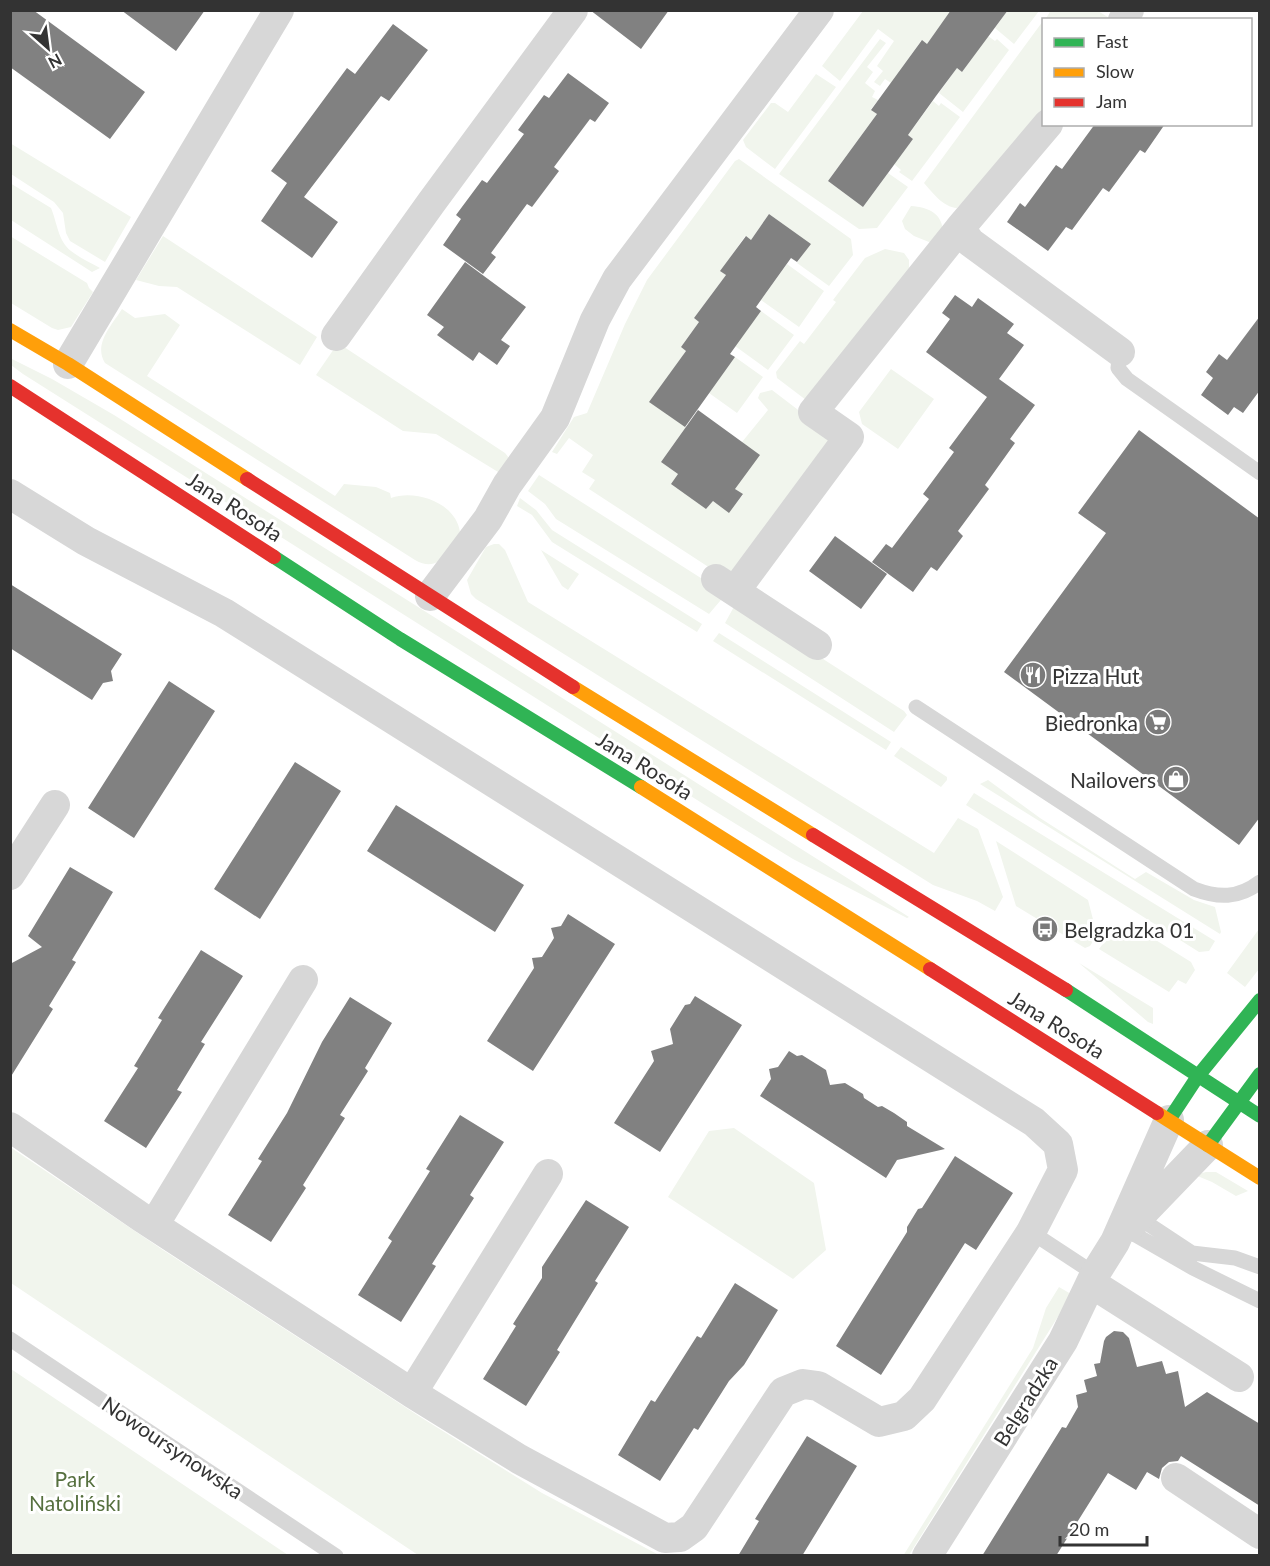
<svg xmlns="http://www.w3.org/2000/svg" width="1270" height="1566" viewBox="0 0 1270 1566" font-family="Lato,sans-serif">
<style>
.green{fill:#f1f5ed}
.building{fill:#818181}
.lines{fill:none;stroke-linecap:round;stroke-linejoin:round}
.lane{stroke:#d7d7d7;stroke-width:15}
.street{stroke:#d7d7d7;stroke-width:30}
.fast{stroke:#30b455;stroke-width:14}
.slow{stroke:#ff9f0a;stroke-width:14}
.jam{stroke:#e5322d;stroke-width:14}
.labels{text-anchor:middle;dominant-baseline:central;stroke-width:6;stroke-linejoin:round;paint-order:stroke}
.street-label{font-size:21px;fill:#333;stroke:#fff}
.poi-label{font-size:21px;fill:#333;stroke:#fff;text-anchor:start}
.park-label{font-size:21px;fill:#56703f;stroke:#fff}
</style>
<rect width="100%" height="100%" fill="#fff"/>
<path class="green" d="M1051 10 1098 11 1111 19 1045 20Z
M863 11H951L927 44 921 41 891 83 885 79 880 86 874 82 883 71 877 66 894 41 878 29 840 81 822 66Z
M1007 11H1039L1014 44 995 28Z
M1043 21V114L957 208C943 207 933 193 924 183Z
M988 36 995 41 997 39 1009 50 963 112 939 93 957 68 962 72Z
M880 39 886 43 867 67 873 72 865 83 875 91 872 97 878 100 871 109 877 114 828 181 863 207 888 173 908 187 877 228 859 229 779 174Z
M816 74 836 87 775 169 746 147 743 140 771 103H775L788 112Z
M933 101 939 106 941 103 960 117 912 181 899 172 901 170 894 164 913 139 908 135Z
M10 143 131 217 105 262 70 241 66 233 63 213 54 202 11 174Z
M739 159 851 239 853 255 829 286 797 263 810 244 769 214 751 240 745 236 721 271 726 275 694 318 699 322 681 347 686 351 650 402 686 427 661 462 678 474 672 484 706 509 713 501 729 512 743 495 735 489 742 442 768 410 758 398 760 393 772 390 831 435 833 440 733 583 589 489 595 480 582 472 593 455 569 438 557 454 552 452 574 417 587 413 625 324 647 280 735 161Z
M10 183 51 208C57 222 58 241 71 251 80 258 91 263 100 268L92 272 11 220Z
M911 206C929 207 943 214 943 233L936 241 929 242 914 236 905 229 902 221Z
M10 236 87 283 89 288 93 292 71 327 58 330 52 328 11 303Z
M163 236 317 337 300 365 177 287 159 286 136 280Z
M885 249 904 253 909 260V269L806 400 777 378 776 372 800 341 804 344 836 302 833 300 865 258Z
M787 264 824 291 799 327 761 300Z
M122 309 135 318 165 314 180 325 147 376 335 496 344 484 376 487 390 493 391 498C416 489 456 503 460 532 448 550 440 574 415 560L105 363C93 344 112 325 122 309Z
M761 311 794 335 768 370 735 346Z
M338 343 505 453 513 463 503 475 436 434 403 431 316 375Z
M735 357 763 377 737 413 709 393Z
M10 358 52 379 114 415 909 917 907 918 793 859 705 805 23 374 11 365Z
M891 369 934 399 898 449 862 424 859 412Z
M539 475 726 594 709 614 556 519 545 504 528 491Z
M520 498 536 510 552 530 702 624 697 632 552 542 532 515 517 506Z
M494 544H499L505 550 528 602 934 853 958 818 978 829 1003 897 995 911 977 901 933 885 476 599 471 594 467 580 486 547Z
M541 550 579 574 568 590 562 586Z
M736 603 904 711 907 715 894 732 725 623Z
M719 633 891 742 886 750 713 641Z
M901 747 947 777V780L941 787 894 756Z
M988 780 1040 818 1135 879 1146 872 1194 900 1215 907 1221 932 1220 934 980 784Z
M974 793 1215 941 1209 951 1199 952 966 805Z
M996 841 1088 900 1097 935 1090 946 1085 948 1016 906Z
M1138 929 1191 962 1195 970 1186 984 1178 980 1169 992 1099 949 1105 941Z
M1259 929V969L1245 987 1227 973Z
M1079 963 1153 1008V1024L1148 1022Z
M734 1128 814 1183 826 1250 793 1279 668 1197 709 1131Z
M10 1147 163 1250 422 1418 542 1493 659 1555H418L11 1283Z
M1206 1172H1216L1248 1191 1236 1196 1212 1182 1195 1175Z
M1059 1287 1071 1294 1069 1299 909 1555 903 1556 1033 1348 1046 1308Z
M11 1369 288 1555H11Z"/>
<path class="building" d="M10 10H33L145 92 110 139 10 67Z
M121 10H205L176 51Z
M590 10H669L641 49Z
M951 10H1008L962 72 957 68 936 96 908 135 913 139 863 207 828 181 877 114 871 110 922 40 927 44Z
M393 24 428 50 389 101 381 96 304 197 338 222 312 258 261 221 287 183 271 171 347 68 355 74Z
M568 73 609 103 595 122 590 119 554 167 559 171 532 207 527 204 491 253 496 257 483 274 443 245 461 219 456 215 482 180 487 183 524 134 518 130 544 95 549 98Z
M1095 124H1165L1145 153 1140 150 1109 192 1103 188 1072 230 1066 227 1048 251 1007 222 1020 203 1025 207 1056 165 1062 169Z
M769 214 811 244 797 262 791 258 756 307 761 311 730 354 735 357 685 427 649 402 686 351 681 347 699 322 694 318 726 275 720 271 746 236 751 240Z
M465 262 526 307 501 340 510 346 497 365 479 352 473 361 437 335 444 327 427 315Z
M955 295 972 307 978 298 1014 324 1007 333 1024 345 999 379 1035 405 1010 439 1015 443 985 485 989 489 958 531 963 536 937 571 931 567 913 592 872 562 886 544 892 548 929 499 923 494 954 452 949 448 987 397 926 352 950 319 942 313Z
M1260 316V390L1243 413 1234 407 1228 415 1201 395 1213 378 1206 372 1219 354 1227 360Z
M698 410 760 455 735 489 743 494 729 513 713 501 706 509 671 484 678 474 661 462Z
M1139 430 1260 519V817L1239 845 1004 672 1106 533 1078 513Z
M835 536 887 574 861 609 809 571Z
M10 584 122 654 111 671 113 681 103 683 92 700 10 648Z
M169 681 215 711 134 838 88 808Z
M295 762 341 791 260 919 214 889Z
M396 805 524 885 495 932 367 851Z
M70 867 113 892 72 960 76 962 49 1006 53 1009 10 1078V964L42 947 28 936Z
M568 914 615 944 533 1071 487 1041 534 968 532 958 542 957 554 938 551 928 561 926Z
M201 950 243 976 201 1042 205 1044 177 1090 182 1092 146 1148 104 1121 138 1068 134 1066 162 1020 158 1018Z
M695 996 742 1025 660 1152 614 1123 654 1061 651 1051 673 1044 670 1029 685 1005 690 1004Z
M350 997 392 1023 365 1068 368 1071 340 1115 345 1118 303 1185 306 1188 271 1242 228 1215 262 1161 258 1159 287 1113 322 1042Z
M789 1051 797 1056 802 1055 826 1070 830 1085 845 1083 863 1094 864 1098 878 1107 882 1106 894 1113 907 1122V1126L945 1149 897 1160 886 1178 760 1096 771 1079 769 1069 778 1067Z
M460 1115 504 1142 470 1195 474 1198 432 1264 436 1266 401 1322 358 1295 392 1241 388 1238 430 1171 426 1169Z
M955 1156 1013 1193 976 1250 965 1243 881 1375 836 1346 907 1232V1227L918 1209 922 1208Z
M586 1200 629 1227 595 1281 598 1283 557 1350 560 1352 526 1406 483 1379 516 1326 513 1324 542 1278V1267Z
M735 1283 778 1310 744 1365 729 1381 698 1430 694 1428 660 1481 618 1455 651 1400 655 1402 697 1336 701 1338Z
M1114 1331 1123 1332 1129 1338 1137 1367 1162 1361 1166 1374 1178 1371 1185 1407 1207 1392 1260 1424V1506L1181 1456 1178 1461 1169 1462 1162 1468 1159 1479 1147 1472 1136 1490 1108 1473 1056 1556H982L1062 1427 1066 1428 1078 1407 1076 1395 1087 1392 1084 1380 1097 1376 1094 1364 1100 1363 1104 1341 1106 1337Z
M807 1436 857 1466 802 1556H738L759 1521 755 1519Z"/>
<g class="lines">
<path class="lane" d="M1120 352 1118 368 1127 379 1260 473
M916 707 1194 889C1218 898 1238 899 1260 882
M1139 1218 1192 1253 1235 1258 1260 1267
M1127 1230 1193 1268 1260 1301
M1031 1232 1095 1274
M10 1339 336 1556"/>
<path class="street" d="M1123 20 1129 10
M960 228 970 242 1120 352
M336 336 431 203 573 10
M68 364 279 10
M10 494 86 541 224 613 1034 1122 1058 1144 1063 1170 1031 1232 922 1399 904 1416 879 1422 818 1386 803 1384 783 1392 694 1527 680 1537 665 1538 519 1459 412 1393 141 1217 10 1127
M716 579 817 645
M735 591 849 437 813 412 960 228 1048 124
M430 596 488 519 507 485 555 418 595 320 617 279 819 10
M10 875 55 805
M154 1225 303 980
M1129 1227 1208 1145
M1091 1283 1239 1377
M412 1393 548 1174
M1176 1478 1260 1534
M927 1556 1063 1341 1095 1274 1115 1242 1169 1120"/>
<path class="fast" d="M274 557 400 639 641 787
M1066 990 1260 1116
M1169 1120 1198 1076 1260 1000
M1208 1145 1260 1074"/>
<path class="slow" d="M10 330 68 364 247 479
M573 687 813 835
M641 787 930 969
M1157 1113 1260 1178"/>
<path class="jam" d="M10 386 274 557
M247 479 573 687
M813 835 1066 990
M930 969 1157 1113"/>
</g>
<defs>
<symbol id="restaurant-disc" viewBox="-11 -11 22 22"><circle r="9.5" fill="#7a7a7a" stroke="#fff"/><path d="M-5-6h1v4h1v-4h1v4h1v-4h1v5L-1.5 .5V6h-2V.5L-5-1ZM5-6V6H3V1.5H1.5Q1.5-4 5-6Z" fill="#fff"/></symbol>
<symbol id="supermarket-disc" viewBox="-11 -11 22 22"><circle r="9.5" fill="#7a7a7a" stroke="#fff"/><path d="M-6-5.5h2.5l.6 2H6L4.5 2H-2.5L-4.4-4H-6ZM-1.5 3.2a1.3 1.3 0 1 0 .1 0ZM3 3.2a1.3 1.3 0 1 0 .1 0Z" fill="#fff"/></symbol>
<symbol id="shop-disc" viewBox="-11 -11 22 22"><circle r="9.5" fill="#7a7a7a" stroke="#fff"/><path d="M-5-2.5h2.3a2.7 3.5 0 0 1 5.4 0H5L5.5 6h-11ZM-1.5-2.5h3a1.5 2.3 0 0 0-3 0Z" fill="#fff"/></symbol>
<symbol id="bus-disc" viewBox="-11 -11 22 22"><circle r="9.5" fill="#7a7a7a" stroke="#fff"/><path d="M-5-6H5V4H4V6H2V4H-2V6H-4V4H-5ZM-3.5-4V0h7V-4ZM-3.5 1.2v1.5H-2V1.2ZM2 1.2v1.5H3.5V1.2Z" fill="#fff"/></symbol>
</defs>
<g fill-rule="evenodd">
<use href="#restaurant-disc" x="1018" y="660" width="30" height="30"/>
<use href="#supermarket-disc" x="1143" y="707" width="30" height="30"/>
<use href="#shop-disc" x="1161" y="764" width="30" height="30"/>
<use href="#bus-disc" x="1030" y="914" width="30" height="30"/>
</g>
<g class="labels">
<g class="street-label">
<text transform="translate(235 506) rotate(33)">Jana Rosoła</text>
<text transform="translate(645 765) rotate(32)">Jana Rosoła</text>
<text transform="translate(1057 1024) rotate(32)">Jana Rosoła</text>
<text transform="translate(1025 1401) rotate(-58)">Belgradzka</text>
<text transform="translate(173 1447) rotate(34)">Nowoursynowska</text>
</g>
<g class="poi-label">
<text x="1052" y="675">Pizza Hut</text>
<text x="1138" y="722" text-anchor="end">Biedronka</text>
<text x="1156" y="779" text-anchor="end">Nailovers</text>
<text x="1064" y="929">Belgradzka 01</text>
</g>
<g class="park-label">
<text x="75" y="1478">Park<tspan x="75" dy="24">Natoliński</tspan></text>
</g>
</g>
<rect width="1270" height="1566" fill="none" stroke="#333333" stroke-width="24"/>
<rect x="1042" y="18" width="210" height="108" fill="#ffffff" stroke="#adadad" stroke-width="1.5"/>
<rect x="1054" y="38" width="30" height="9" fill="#30b455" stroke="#adadad" stroke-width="1.5"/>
<text x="1096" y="48" font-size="18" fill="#333333">Fast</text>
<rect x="1054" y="68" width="30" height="9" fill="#ff9f0a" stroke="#adadad" stroke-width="1.5"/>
<text x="1096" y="78" font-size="18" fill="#333333">Slow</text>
<rect x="1054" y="98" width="30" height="9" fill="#e5322d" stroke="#adadad" stroke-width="1.5"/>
<text x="1096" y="108" font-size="18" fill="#333333">Jam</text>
<g transform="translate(48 48) rotate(152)" stroke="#ffffff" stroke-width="4.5" paint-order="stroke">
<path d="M0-4.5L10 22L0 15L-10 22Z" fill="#333333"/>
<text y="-9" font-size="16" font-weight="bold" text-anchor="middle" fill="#333333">N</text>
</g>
<path d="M1060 1536v9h87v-9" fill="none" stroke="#333333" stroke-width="3"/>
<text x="1069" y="1536" font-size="18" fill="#333333" stroke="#ffffff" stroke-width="4.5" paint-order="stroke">20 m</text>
</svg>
